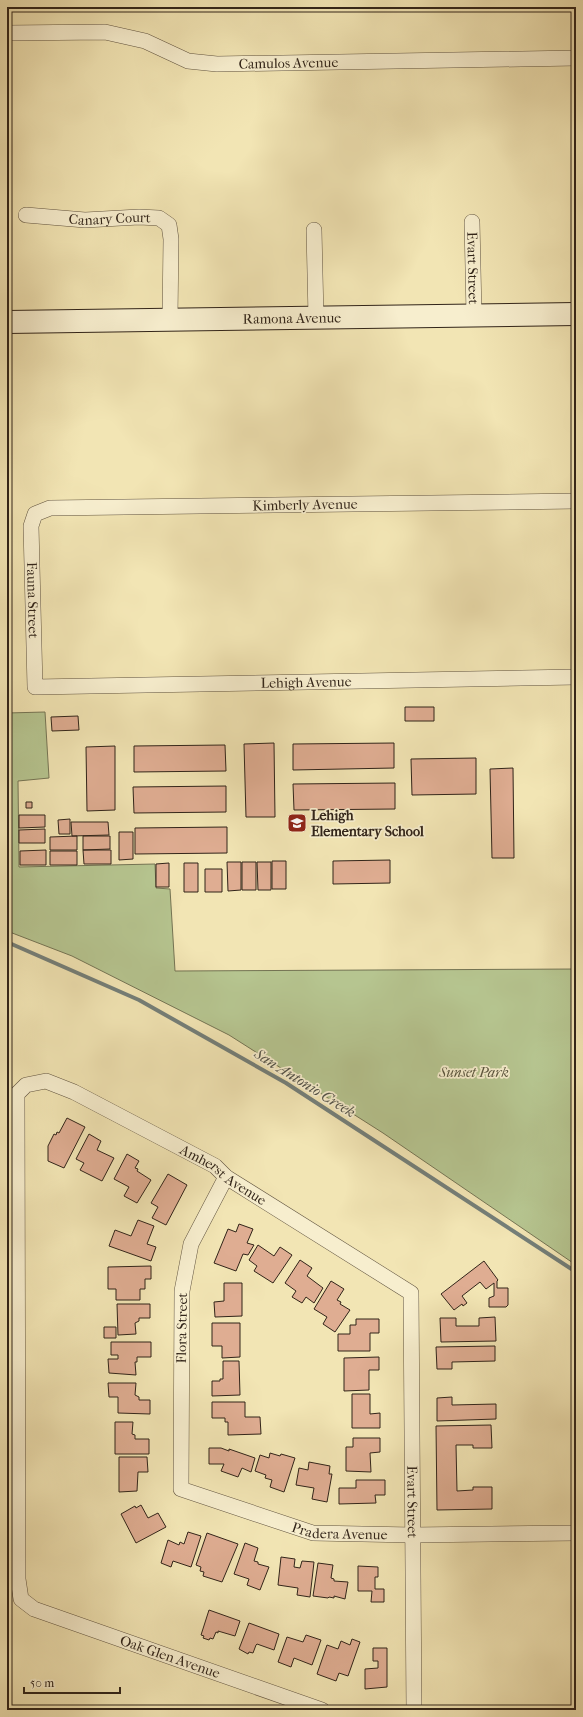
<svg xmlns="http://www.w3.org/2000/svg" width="583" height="1717" viewBox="0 0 583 1717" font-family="'IM FELL French Canon',serif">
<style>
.green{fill:#b6c590;stroke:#747454}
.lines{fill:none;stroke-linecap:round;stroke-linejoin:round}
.stream{stroke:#747f79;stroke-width:4}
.building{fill:#dfad92;stroke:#312419}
.street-casing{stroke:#615440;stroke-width:16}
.secondary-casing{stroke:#312419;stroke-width:24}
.street{stroke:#f7eece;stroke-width:15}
.secondary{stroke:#f7eece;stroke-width:22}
.labels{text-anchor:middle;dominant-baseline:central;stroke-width:3.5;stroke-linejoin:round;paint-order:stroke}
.street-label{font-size:14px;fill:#312419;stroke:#f7eece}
.poi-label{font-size:14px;font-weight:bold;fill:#312419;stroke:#f7eece;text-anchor:start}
.park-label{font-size:14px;font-style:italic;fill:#59543d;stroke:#f7eece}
.water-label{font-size:15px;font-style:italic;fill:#525249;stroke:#f7eece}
</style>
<rect width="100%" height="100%" fill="#f2e5b4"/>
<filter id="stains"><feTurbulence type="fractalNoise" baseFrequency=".005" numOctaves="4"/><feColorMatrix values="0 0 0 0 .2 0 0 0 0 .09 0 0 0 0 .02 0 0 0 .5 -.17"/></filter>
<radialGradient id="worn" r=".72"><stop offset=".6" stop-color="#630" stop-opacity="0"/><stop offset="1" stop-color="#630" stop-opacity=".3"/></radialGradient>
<path class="green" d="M45 712 49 778 18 781 19 867 155 864 156 888 170 889 175 971 576 969V1265L383 1133 229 1035 72 956 7 931V713Z"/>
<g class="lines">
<path class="stream" d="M7 942 139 1000 286 1083 576 1272"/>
</g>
<path class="building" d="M405 707H434V721H405Z
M78 716 79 730 52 731 51 717Z
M274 743 275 817H246L244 744Z
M394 743V768L293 770V744Z
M225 745 226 771 134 772V746Z
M115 746V810L87 811 86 747Z
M476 758V794L412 795 411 759Z
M513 768 514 858H492L490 769Z
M395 783V809L294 810 293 784Z
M226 786V812L134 813 133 787Z
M26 802H32V808H26Z
M19 815H45V827L19 828Z
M70 819V834H59L58 820Z
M71 822H108L109 835 72 836Z
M227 827V853L135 854V828Z
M45 829V843H19V830Z
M119 832H133V859L119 860Z
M77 836V850H50V837Z
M83 836H110V849L83 850Z
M46 850V865H20V851Z
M83 850H111V864H84Z
M50 851H77V865H50Z
M390 860V883L333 884V861Z
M272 861H286V889H272Z
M227 862H241V890L228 891Z
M242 862H256V890H242Z
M257 862H271V890H258Z
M169 863V887H156V864Z
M184 863H198V892H184Z
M205 869H222V892H205Z
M67 1118 85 1127 64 1168 48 1161V1146L54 1134 56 1135 57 1132 59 1133Z
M89 1134 101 1141 97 1150 114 1158 102 1181 80 1170 84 1163 76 1159Z
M127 1154 139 1161 135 1168 138 1169 137 1171 151 1180 137 1203 124 1196 129 1187 114 1179Z
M168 1174 187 1185 166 1225 152 1218 158 1207 151 1203Z
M138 1220 154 1226 147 1244 156 1247 151 1261 109 1246 115 1230 131 1236Z
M239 1224 253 1229 247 1243 254 1245 248 1255 243 1254 236 1271 214 1263 228 1229 236 1232Z
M258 1245 274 1256 280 1247 292 1255 273 1283 254 1271 257 1266 249 1260Z
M300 1260 312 1268 307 1276 323 1288 314 1303 306 1297 302 1303 292 1297 296 1291 285 1283Z
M484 1261 498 1280 497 1281V1288H508V1305L506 1307H489V1298L494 1296V1283L486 1289 480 1282 462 1296 467 1303 463 1306 462 1304 454 1310 441 1294Z
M151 1266V1279H145V1289H140V1300H116V1289H108V1267Z
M331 1281 344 1289 337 1300 341 1302 340 1304 350 1310 335 1332 323 1324 327 1317 314 1309Z
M224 1283H242V1316L215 1317 214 1302 224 1301Z
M117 1304H150V1318H139V1321L135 1323 136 1334 118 1335Z
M495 1317 496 1341 441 1342 440 1318H456V1326H479V1318Z
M356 1319H379V1333H370V1351H338V1334H350V1325H356Z
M212 1323H240V1357L222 1358V1346H212Z
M104 1327H116V1338H104Z
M111 1342H151V1357H137V1362H135L136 1375 109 1373 108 1359H118V1355H111Z
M495 1346V1361L452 1362V1369H437L436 1347Z
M379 1357V1370H369V1390L344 1391V1358Z
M223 1361H239L240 1395 212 1396V1381H220V1379H223Z
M108 1383H136L135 1395 139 1397V1400H150V1414L118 1413V1397H109Z
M352 1394H370V1414L380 1413V1428H352Z
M452 1397V1405L496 1404V1419L437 1421V1398Z
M212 1402H245V1417H260L261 1434 228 1435V1422H225V1418H212Z
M115 1422H133L132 1434 135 1435V1439H149V1454H115Z
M491 1425 492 1448H473V1445H456L457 1491 473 1490V1487H492V1509L437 1510 436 1426Z
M353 1438H380V1452L370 1453 371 1472 346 1471V1447H353Z
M209 1448H221L229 1451V1449L255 1458 251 1472 242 1468 238 1477 221 1471 224 1464H209Z
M270 1453 280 1456 281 1454 295 1458 284 1492 270 1487 272 1480 265 1478 266 1475 255 1471 260 1455 269 1458Z
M119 1457H147L148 1472H138L137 1491 119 1492Z
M309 1462 330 1466 329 1474H332L327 1502 312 1499 314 1488 296 1485 299 1468 308 1470Z
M356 1480H385V1495H375L376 1503 339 1504V1488H356Z
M141 1505 148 1518 158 1513 166 1527 136 1543 121 1514 135 1506 136 1508Z
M188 1532 201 1536 191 1567 173 1561 171 1567 161 1563 168 1540 179 1545 180 1542 184 1544Z
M207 1533 238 1544 222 1582 203 1576 204 1572 200 1571 201 1567 196 1565Z
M245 1543 258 1548 254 1561 258 1562V1564L269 1567 260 1590 247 1585 249 1579 234 1574Z
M281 1557 295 1559 294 1567 300 1568 302 1561 314 1562 310 1597 297 1595 298 1588 278 1585Z
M318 1563 333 1565 331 1578 334 1579V1581L348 1582 345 1599 334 1596V1598L329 1597 328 1598 313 1596Z
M358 1566 378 1567V1577H375V1589H384V1602H371L372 1591H358Z
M209 1610 240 1621 235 1636 218 1631V1633L216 1632 213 1639 210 1638 209 1640 203 1638 204 1636 201 1635Z
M249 1623 279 1634 274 1650 257 1644 256 1645 253 1653 249 1652 248 1654 239 1649Z
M306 1635 321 1640 312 1665 294 1658 291 1667 278 1662 287 1637 303 1642Z
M352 1639 360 1642 348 1676 339 1673 336 1681 317 1674 327 1645 338 1649 341 1641 350 1645Z
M373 1648H387V1687L365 1689V1669L378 1668V1661H373Z"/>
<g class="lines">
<defs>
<g id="street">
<path id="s1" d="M7 33 105 32 145 41 188 61 217 64 576 58"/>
<path id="s2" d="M26 215 85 220 139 217 159 218 169 225 171 239 170 319"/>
<path id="s3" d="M472 222 474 314"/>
<path d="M314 230 316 317"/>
<path id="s4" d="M576 501 50 508 35 514 31 526 35 687 576 677"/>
<path id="s5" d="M226 1177 191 1244 182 1291 181 1489 313 1533 412 1535 576 1533"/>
<path id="s6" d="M322 1710 34 1609 21 1599 18 1579 17 1094 26 1085 46 1081 74 1092 215 1166 226 1177 411 1293 414 1710"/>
</g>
<g id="secondary">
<path id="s7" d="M7 322 576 314"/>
</g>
</defs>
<use href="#street" class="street-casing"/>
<use href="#secondary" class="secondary-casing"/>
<use href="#street" class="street"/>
<use href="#secondary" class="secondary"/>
</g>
<defs>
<symbol id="school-square" viewBox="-11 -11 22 22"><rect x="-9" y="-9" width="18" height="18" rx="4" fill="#8f2418" stroke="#f7eece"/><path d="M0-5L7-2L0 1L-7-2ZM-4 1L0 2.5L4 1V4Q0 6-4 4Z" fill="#fff"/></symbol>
</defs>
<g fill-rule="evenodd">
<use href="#school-square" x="286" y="812" width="22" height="22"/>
</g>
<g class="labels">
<g class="street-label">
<text stroke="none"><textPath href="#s1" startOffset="287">Camulos Avenue</textPath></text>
<text stroke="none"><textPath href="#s2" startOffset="84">Canary Court</textPath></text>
<text stroke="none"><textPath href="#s3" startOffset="46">Evart Street</textPath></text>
<text stroke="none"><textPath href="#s7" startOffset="285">Ramona Avenue</textPath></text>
<text transform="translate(305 505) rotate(-1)">Kimberly Avenue</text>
<text stroke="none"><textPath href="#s4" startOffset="629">Fauna Street</textPath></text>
<text stroke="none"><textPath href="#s4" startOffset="987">Lehigh Avenue</textPath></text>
<text stroke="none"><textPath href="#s6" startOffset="1061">Amherst Avenue</textPath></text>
<text transform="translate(182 1328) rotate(-89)">Flora Street</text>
<text stroke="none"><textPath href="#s6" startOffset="1492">Evart Street</textPath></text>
<text stroke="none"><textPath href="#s5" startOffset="487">Pradera Avenue</textPath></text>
<text transform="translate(170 1657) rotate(19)">Oak Glen Avenue</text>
</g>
<g class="poi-label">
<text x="311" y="815">Lehigh<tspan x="311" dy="16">Elementary School</tspan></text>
</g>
<g class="park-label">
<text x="474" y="1072">Sunset Park</text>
</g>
<g class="water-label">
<text transform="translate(305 1083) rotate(32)">San Antonio Creek</text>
</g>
</g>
<rect width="583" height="1717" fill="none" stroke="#f2e5b4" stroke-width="24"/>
<rect x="8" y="8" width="567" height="1701" fill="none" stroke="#312419" stroke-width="2"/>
<rect x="12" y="12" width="559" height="1693" fill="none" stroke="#312419"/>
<path d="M24 1687v6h96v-6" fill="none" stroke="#312419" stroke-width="2"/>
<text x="30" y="1687" font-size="12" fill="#312419" stroke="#f7eece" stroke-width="3" paint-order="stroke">50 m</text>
<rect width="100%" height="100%" filter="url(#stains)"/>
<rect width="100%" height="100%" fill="url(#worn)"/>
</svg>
